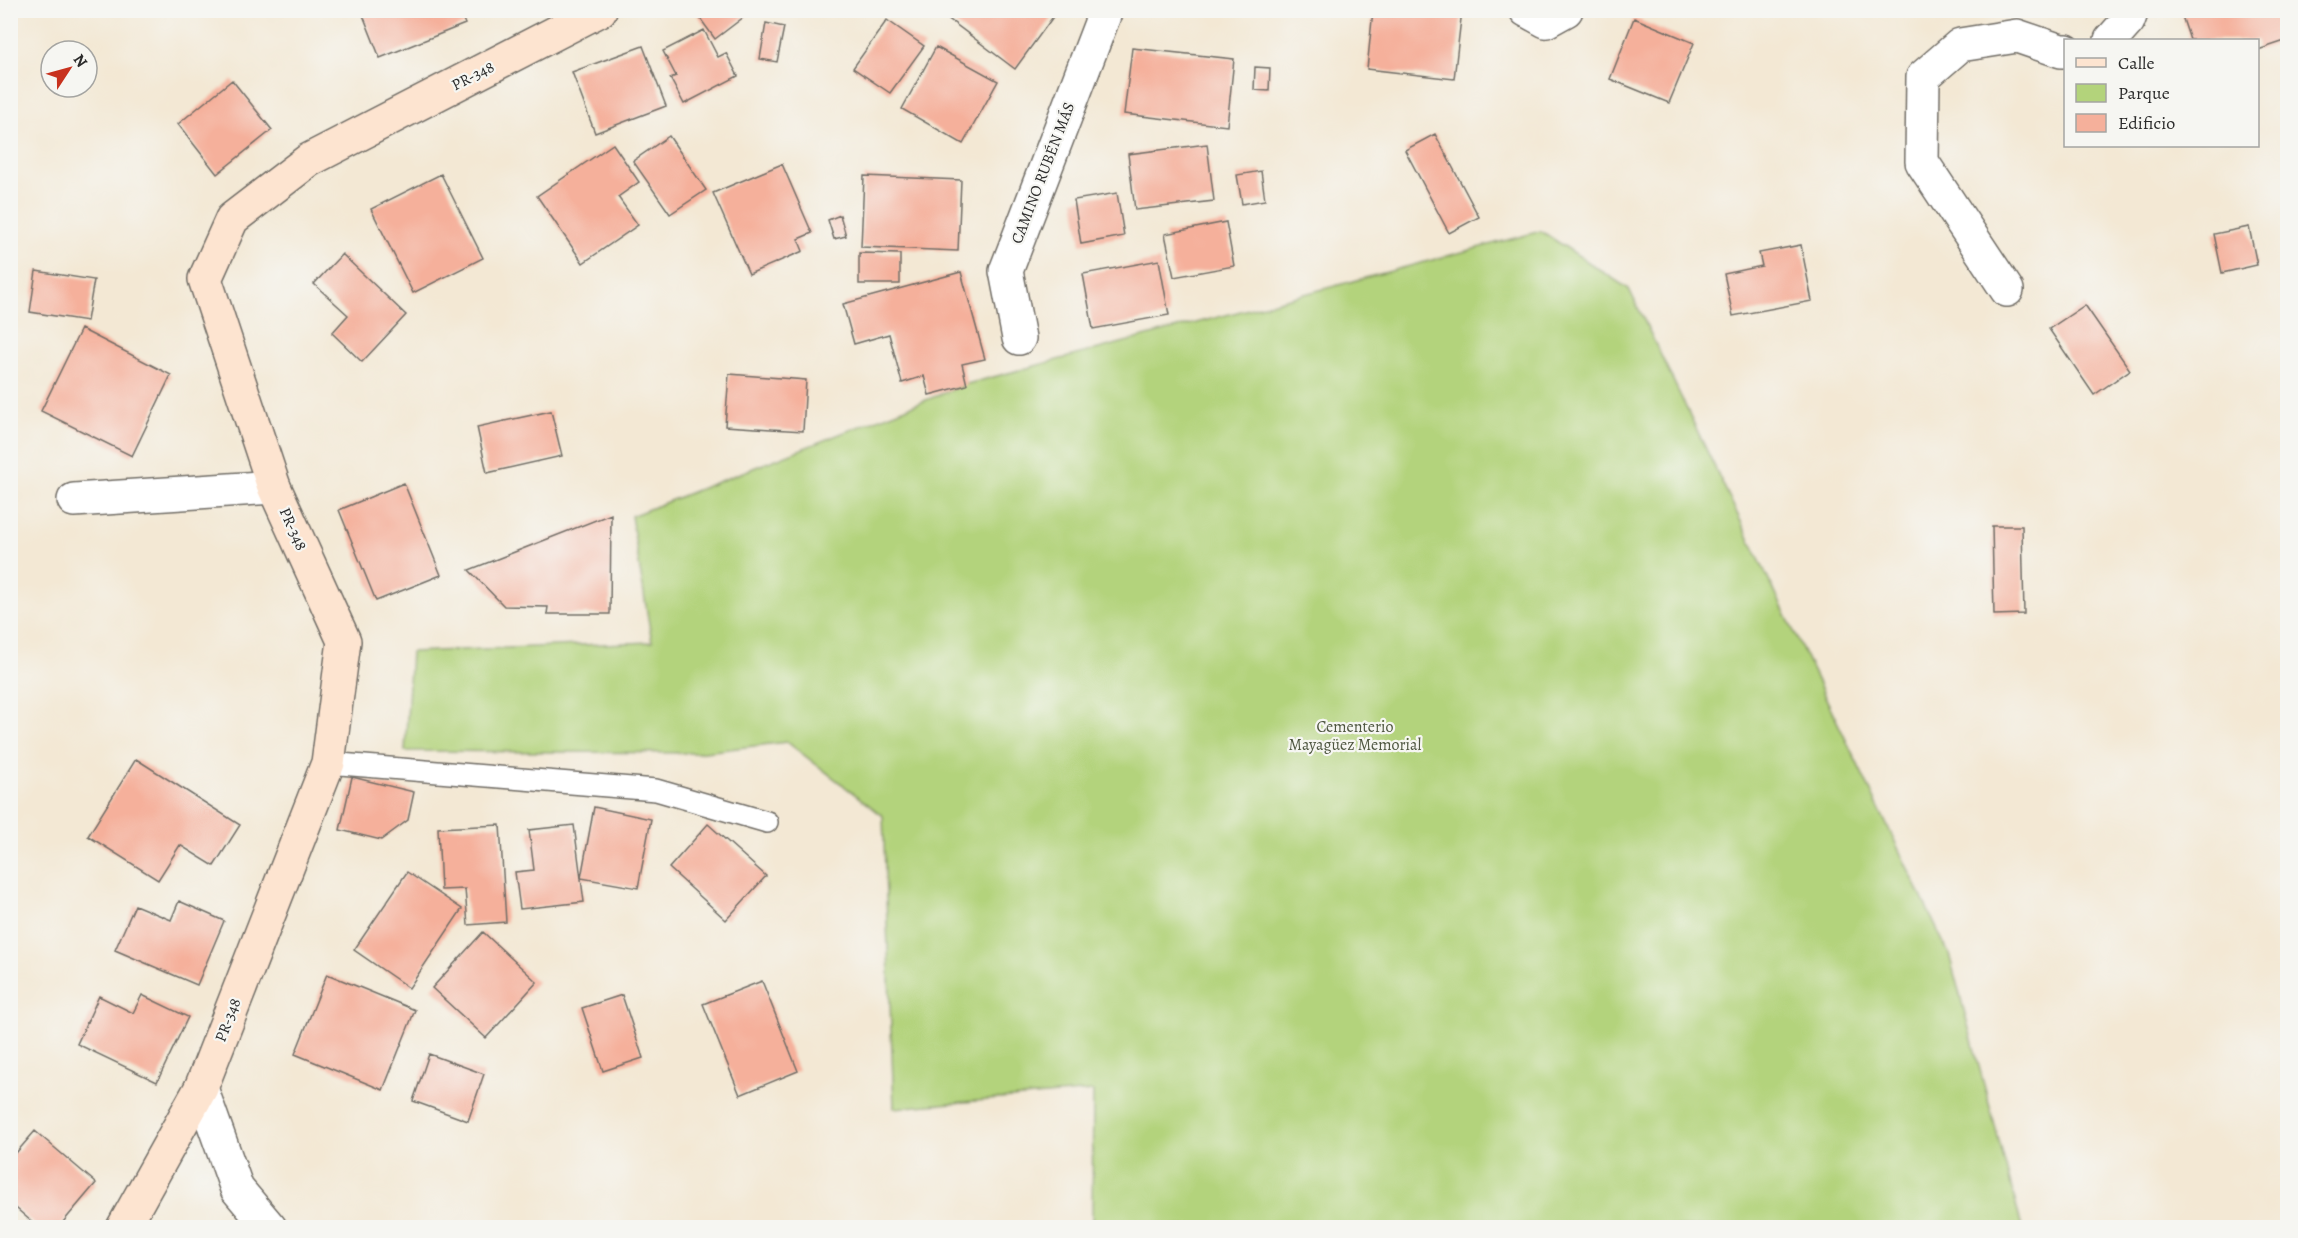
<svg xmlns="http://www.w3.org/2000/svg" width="2298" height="1238" viewBox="0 0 2298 1238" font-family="Alegreya,serif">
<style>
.green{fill:#b3d37b;stroke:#6f7f53;stroke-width:1.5}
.building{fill:#f5b09b}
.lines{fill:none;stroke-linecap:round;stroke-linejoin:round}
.lane-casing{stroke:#716d66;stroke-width:24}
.street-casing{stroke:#716d66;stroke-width:36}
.secondary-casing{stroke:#716d66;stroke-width:36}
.lane{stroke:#fff;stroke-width:21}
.street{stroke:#fff;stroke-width:33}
.secondary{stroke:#fde4d0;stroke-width:33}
.labels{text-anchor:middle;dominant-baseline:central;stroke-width:4.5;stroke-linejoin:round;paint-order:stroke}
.street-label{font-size:16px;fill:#2b2b2b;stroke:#f6f6f2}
.park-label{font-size:16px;fill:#4d553f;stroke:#f6f6f2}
</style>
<rect width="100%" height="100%" fill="#f6f6f2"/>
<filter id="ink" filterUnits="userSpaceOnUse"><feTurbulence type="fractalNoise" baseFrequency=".0167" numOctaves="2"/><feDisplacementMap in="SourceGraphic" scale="12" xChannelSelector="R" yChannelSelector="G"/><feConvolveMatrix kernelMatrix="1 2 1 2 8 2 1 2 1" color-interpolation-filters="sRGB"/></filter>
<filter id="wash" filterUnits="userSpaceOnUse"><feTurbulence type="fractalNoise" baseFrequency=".008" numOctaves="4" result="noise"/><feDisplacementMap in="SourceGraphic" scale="24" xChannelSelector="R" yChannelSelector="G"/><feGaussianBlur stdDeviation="1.35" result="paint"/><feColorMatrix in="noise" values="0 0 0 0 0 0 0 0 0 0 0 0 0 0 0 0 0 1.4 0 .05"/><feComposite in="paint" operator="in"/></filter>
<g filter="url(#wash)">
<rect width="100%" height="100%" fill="#f3e8d4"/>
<path class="green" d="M1541 231 1629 289 1949 954 2022 1227H1092L1093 1091 894 1108 883 816 787 742 696 753 405 751 411 652 652 642 631 516 967 384Z"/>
<g id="blocks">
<path class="building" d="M361 10H459L465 24 380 58Z
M694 10H753L715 39Z
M950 10H1058L1015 69 946 17Z
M1373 10H1462L1454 79 1367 69Z
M2180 10H2288V40L2258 50V40H2190Z
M1634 18 1694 43 1669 103 1610 79Z
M887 20 924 46 890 93 853 68Z
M766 23 784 27 777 62 760 59Z
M704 30 718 57 726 53 738 76 684 104 670 78 676 76 663 51Z
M643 46 666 106 595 133 572 72Z
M936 47 998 81 963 144 902 109Z
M1132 48 1234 59 1227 126 1124 114Z
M1255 67 1270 68 1269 91 1254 90Z
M232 80 272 130 217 174 178 124Z
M1435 134 1479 217 1449 233 1405 150Z
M669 136 706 190 670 214 633 161Z
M613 144 639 182 618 197 638 225 583 263 537 196Z
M1207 144 1214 201 1135 210 1128 154Z
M782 164 812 233 798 239 803 251 749 274 713 193Z
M1261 171 1265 200 1242 204 1237 175Z
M441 174 483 258 413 293 371 209Z
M864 176 961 180 958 251 861 247Z
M1117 193 1124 236 1081 244 1074 200Z
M840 215 846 236 834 239 828 220Z
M10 218H17L15 261H10Z
M1226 222 1234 266 1174 277 1165 234Z
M2249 227 2257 265 2222 273 2214 234Z
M1801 245 1812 301 1733 316 1724 274 1762 266 1759 253Z
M859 253 900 254V284H859Z
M342 254 406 315 362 362 332 333 348 315 314 284Z
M1159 260 1169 315 1093 329 1083 274Z
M36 271 94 280 87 321 30 312Z
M961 272 985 359 962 364 967 385 929 395 924 376 902 383 889 334 854 344 843 304Z
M2085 305 2130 370 2094 395 2049 329Z
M81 329 171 375 132 456 41 411Z
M729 374 806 380 803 431 725 426Z
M551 411 562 456 487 473 477 427Z
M404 483 441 575 376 601 339 510Z
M611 514 610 614H547L548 607 504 606 469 570Z
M1992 526H2022L2024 614 1994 615Z
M136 759 240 825 214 866 180 845 158 880 88 836Z
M352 777 414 792 408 820 381 840 340 830Z
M594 807 651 819 638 888 581 878Z
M708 824 766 876 726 920 669 868Z
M500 825 506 922 468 925 465 889 441 890 438 828Z
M574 825 584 902 520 909 515 872 534 870 529 830Z
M407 872 462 909 409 988 354 950Z
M179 901 224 921 197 985 115 950 135 905 171 920Z
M483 932 537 982 486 1038 432 988Z
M327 974 415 1010 383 1090 295 1054Z
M762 981 798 1071 740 1095 703 1004Z
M142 995 188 1017 157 1082 77 1044 99 996 133 1013Z
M622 995 643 1058 603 1071 582 1008Z
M429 1054 484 1074 468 1121 413 1101Z
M35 1131 96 1183 58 1228H39L10 1203V1149L16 1153Z"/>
</g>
</g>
<g filter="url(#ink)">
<use href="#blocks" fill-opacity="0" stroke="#716d66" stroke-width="1.5"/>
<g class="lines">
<defs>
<path id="lane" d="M328 763 656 790 767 822"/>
<path id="street" d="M1526 10 1546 21 1566 10
M2111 40 2128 21 2132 10
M2007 290 1922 162 1923 77 1960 45 2017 36 2061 51H2066
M1019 338 1006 271 1106 10
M74 500 274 487
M201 1088 237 1189 270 1228"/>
<path id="secondary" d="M123 1228 201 1088 328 763 344 641 274 487 205 279 232 219 309 160 600 10"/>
</defs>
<use href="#lane" class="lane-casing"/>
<use href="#street" class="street-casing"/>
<use href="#secondary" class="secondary-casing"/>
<use href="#lane" class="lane"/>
<use href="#street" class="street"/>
<use href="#secondary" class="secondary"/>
</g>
</g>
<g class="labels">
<g class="street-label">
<text transform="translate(473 76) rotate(-27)">PR-348</text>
<text transform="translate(1043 173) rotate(-69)">CAMINO RUBÉN MÁS</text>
<text transform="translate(293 529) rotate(66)">PR-348</text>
<text transform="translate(228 1020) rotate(-69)">PR-348</text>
</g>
<g class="park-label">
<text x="1355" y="727">Cementerio<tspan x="1355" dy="18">Mayagüez Memorial</tspan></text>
</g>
</g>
<rect width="2298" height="1238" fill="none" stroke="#f6f6f2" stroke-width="36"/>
<rect x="2064" y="39" width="195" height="108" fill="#f6f6f2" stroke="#a5a5a2" stroke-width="1.5"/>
<rect x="2076" y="58" width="30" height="9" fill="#fde4d0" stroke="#a5a5a2" stroke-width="1.5"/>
<text x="2118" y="69" font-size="18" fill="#2b2b2b">Calle</text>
<rect x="2076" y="84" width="30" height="18" fill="#b3d37b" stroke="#a5a5a2" stroke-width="1.5"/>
<text x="2118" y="99" font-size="18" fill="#2b2b2b">Parque</text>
<rect x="2076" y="114" width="30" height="18" fill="#f5b09b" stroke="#a5a5a2" stroke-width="1.5"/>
<text x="2118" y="129" font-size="18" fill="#2b2b2b">Edificio</text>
<g transform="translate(69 69) rotate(54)"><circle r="28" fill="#f6f6f2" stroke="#a5a5a2" stroke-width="1.5"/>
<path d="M0-4.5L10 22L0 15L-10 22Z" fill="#c8321e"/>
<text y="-9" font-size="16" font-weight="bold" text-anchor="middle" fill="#2b2b2b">N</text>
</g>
</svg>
